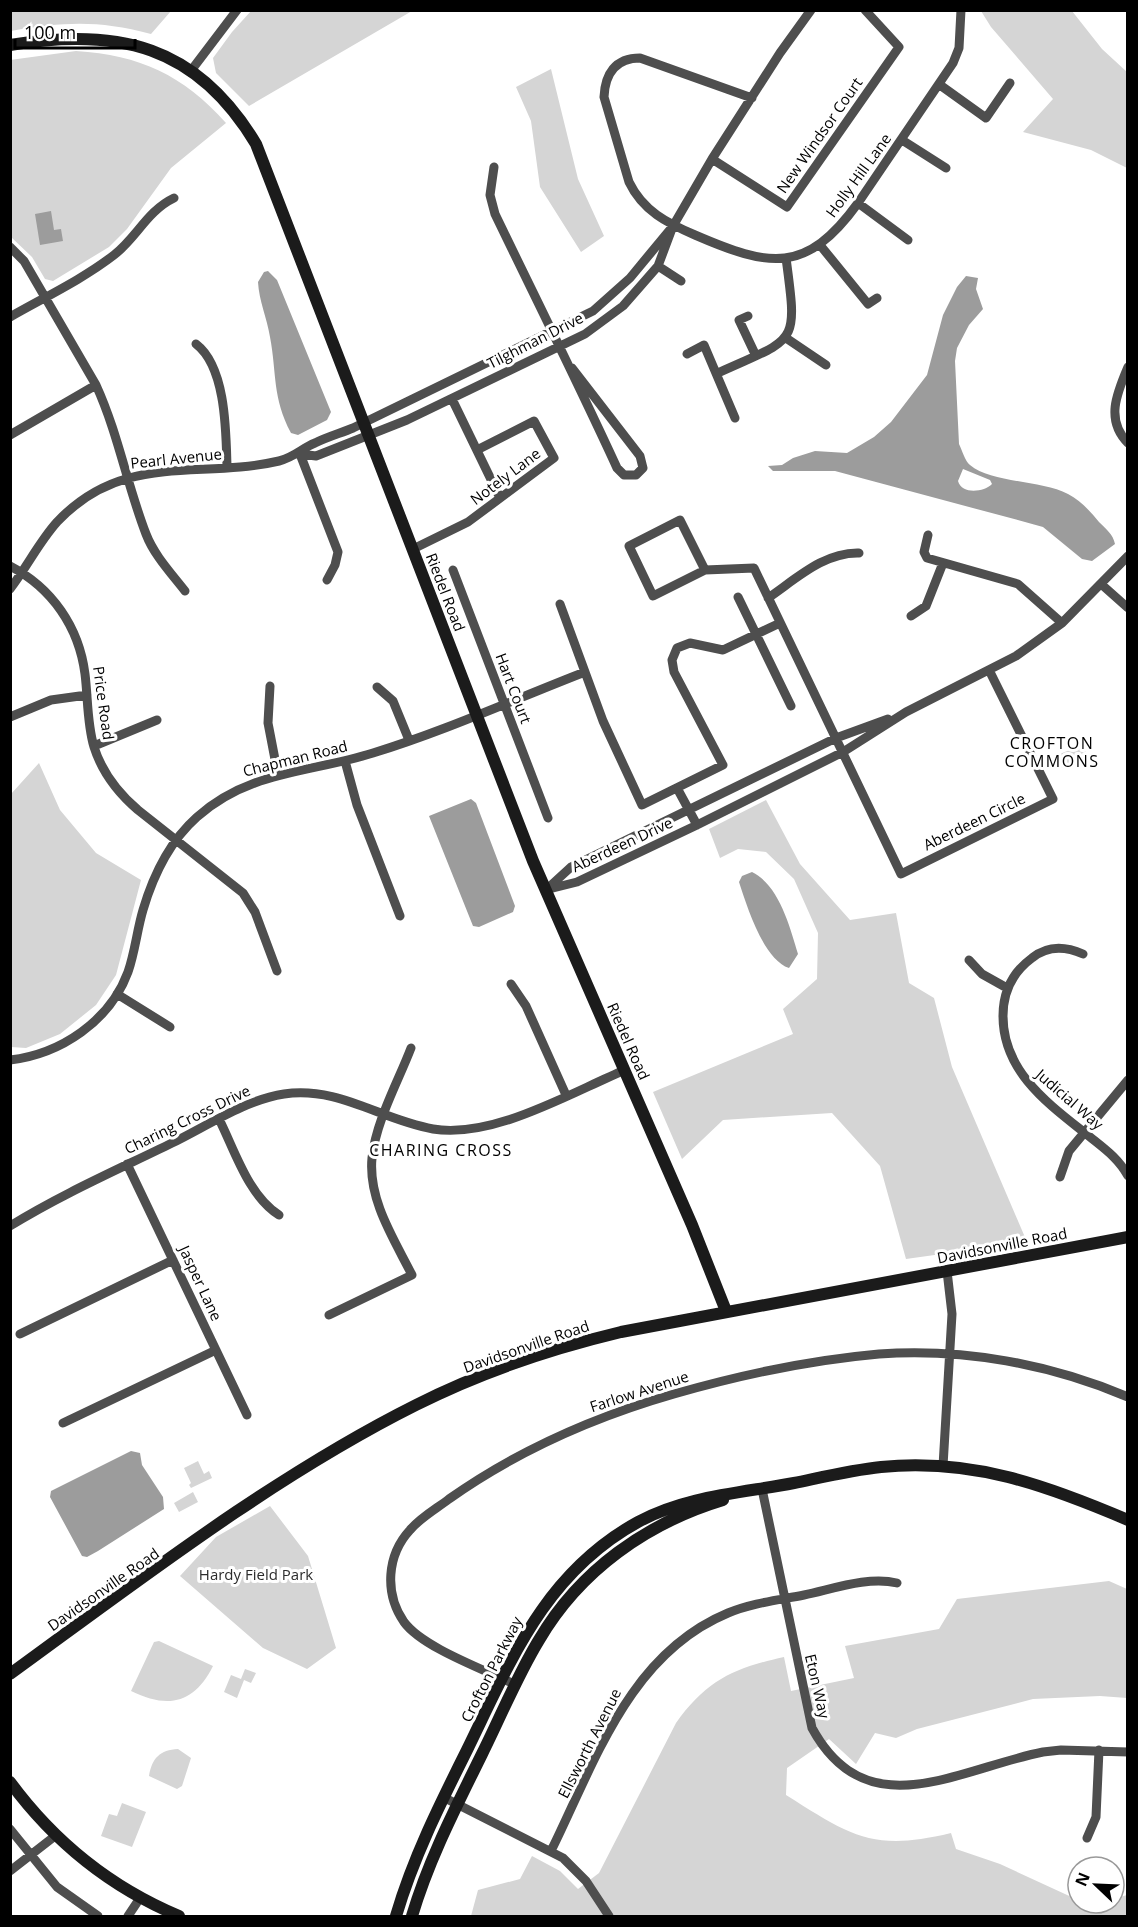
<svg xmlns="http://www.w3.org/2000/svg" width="1138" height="1927" viewBox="0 0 1138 1927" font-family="'Open Sans',sans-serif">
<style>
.green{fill:#d5d5d5}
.water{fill:#9c9c9c;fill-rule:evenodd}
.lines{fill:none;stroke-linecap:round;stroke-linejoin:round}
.street{stroke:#4e4e4e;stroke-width:9}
.secondary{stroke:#1b1b1b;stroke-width:12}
.labels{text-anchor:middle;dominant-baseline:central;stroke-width:6;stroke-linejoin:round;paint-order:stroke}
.street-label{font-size:15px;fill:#000;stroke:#fff}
.park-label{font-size:15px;fill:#2c2c2c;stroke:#fff}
.neighbourhood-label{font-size:16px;letter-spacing:1.5px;fill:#000;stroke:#fff}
</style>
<rect width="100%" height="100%" fill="#fff"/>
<path class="green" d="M21 11V10L171 11 151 34C98 20 64 22 11 31V12Z
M251 11V10L412 11 249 106 216 73 213 58 232 32Z
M981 11H1072L1102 49 1127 72V168L1091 150 1023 132 1053 99 991 27Z
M76 51C140 55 183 75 226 123L171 168 127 229 109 247 53 281 45 279 32 257 11 237 10 60Z
M551 69 578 179 604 236 581 252 540 187 531 121 516 87Z
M1083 745 1088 758 1062 768 1057 755Z
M39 763 60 810 96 853 141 880 116 975 96 1005 60 1034 26 1048 11 1047V794Z
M766 800 800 864 850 920 896 913 909 983 934 998 952 1067 1027 1242 906 1259 880 1166 832 1113 723 1120 682 1159 653 1092 793 1034 783 1009 817 979 818 933 794 879 766 852 738 849 720 858 709 829Z
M198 1461 204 1474 209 1471 212 1478 191 1488 189 1485 191 1483 184 1468Z
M193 1492 198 1502 179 1512 174 1503Z
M270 1506 308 1556 336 1648 307 1669 263 1648 180 1576 216 1537Z
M1109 1581 1127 1589V1698L1100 1696 1033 1699 917 1729 896 1738 875 1733 856 1764 829 1739 787 1768 786 1795C851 1836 873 1852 951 1833L956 1849 1000 1864 1078 1900V1903L1091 1906 1114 1903V1899L1127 1895V1916H471L478 1890 520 1879 532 1856 560 1871 578 1889 599 1873 676 1723C707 1680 734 1668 784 1657L791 1691 854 1678 845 1646 939 1629 957 1599Z
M159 1641 213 1666C194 1704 168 1709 131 1691L154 1642Z
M245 1669 256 1673 251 1683 244 1680 237 1698 224 1692 231 1675 241 1679Z
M178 1749 191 1758 182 1786 177 1789 149 1776C152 1758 160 1750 178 1749Z
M122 1803 146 1812 132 1847 101 1836 109 1814 117 1816Z"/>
<path class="water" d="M51 211 54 230 61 229 63 241 40 245 35 214Z
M268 271 277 280 331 412 327 420 298 435 291 433C272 397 277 374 270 337 267 318 259 301 258 282L264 272Z
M966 276 978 278 976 289 983 309 969 325 957 348 955 361 959 444C962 450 965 461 970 465 991 483 1041 480 1068 494 1080 500 1090 511 1099 522 1106 529 1113 534 1115 544L1092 561 1082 559 1043 527 1025 522 835 471H773L768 466 782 465 793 458 815 451 847 453 874 437 891 422 927 375 943 315 957 287ZM963 469 990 480 992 484C984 492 962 495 958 481Z
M471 799 476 803 515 906 513 912 479 927 473 926 429 816Z
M752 872C779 885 790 927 798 954L789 968C763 959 747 906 739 882L742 876Z
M131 1451 140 1453 142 1465 163 1497 164 1509 98 1551 87 1557 82 1556 50 1497 51 1491Z"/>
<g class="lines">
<path class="street" d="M190 72 237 10
M940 85 986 118 1010 83
M752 98 640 58C615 58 605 74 604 97L629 182C643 211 667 223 695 235 769 267 806 275 858 203L953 63 959 48 961 10
M902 140 946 168
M712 159 787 207 899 47 865 10
M494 167 490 195 495 214C536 299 578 383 617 468L624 475H636L643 468 640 456 572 368
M858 203 908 240
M820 245 868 304 877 298
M10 247 24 261 96 385C118 433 127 485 146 534 154 555 171 573 185 591
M658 266 681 281
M748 316 739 320 756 356
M10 317C45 297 83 279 114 255 137 237 147 211 174 198
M786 338 826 365
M196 344C226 367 226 431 227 467
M687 354 704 345 735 418
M1128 367C1117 393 1105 420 1128 443
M718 373C797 337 798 347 786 258
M452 399 500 498
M10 435 96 385
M300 454 316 456 407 420 585 334 623 306 658 266 673 226 712 159 780 53 811 10
M300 454 338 552 335 565 327 580
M928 535 924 552 927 558 1018 584 1062 623
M413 549 468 522 554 458 534 421 477 450
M10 566C52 588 79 627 85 674 88 698 87 724 94 747 102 772 118 793 138 810L243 893 255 912 277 971
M453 570 548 818
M705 570 680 520 629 546 653 596 705 570 754 568 901 874 1053 799 989 670
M1101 584 1128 608
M10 589C27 567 39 542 57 522 124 451 197 480 279 461 295 457 302 448 315 443 327 437 341 433 353 428L593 311 630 278 673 226
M738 597 791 706
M768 598C796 579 824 552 859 553
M560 604 585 672
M911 616 926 606 943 563
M270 686 268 723 278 775
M377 687 393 701 409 740
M10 717 51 700 87 695
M94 746 157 720
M345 761 357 805 400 916
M677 788 697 825
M547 889 571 867 836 738 888 719
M545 890 577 882 697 825 843 752 906 712 1016 656 1062 623 1128 556
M1083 954C1065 946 1048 945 1032 958 1013 972 1003 992 1003 1016 1003 1073 1050 1105 1090 1137 1105 1149 1119 1159 1128 1176
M969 960 982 974 1007 988
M511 984 526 1006 566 1095
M117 994 170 1027
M10 1060C61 1054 110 1021 128 972 135 952 137 930 143 910 153 876 170 841 197 817 250 770 310 773 373 753 445 731 515 699 585 672L603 721 642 805 723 765 674 672 672 660 677 648 690 643 723 650 780 623
M219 1119C235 1151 248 1195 279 1215
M127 1164 247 1415
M1060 1177 1069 1151 1128 1080
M10 1226C62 1194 117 1170 172 1143 207 1126 245 1100 284 1094 339 1086 381 1120 433 1129 493 1139 570 1093 625 1070
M329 1315 412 1275C394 1239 368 1200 372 1158 376 1121 398 1082 411 1048
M20 1334 173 1260
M63 1423 216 1350
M943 1466 952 1314 947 1271
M762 1489 812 1728C867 1829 958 1769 1043 1752L1061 1750 1128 1752
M516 1685C486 1670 423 1648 404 1622 384 1593 387 1555 410 1530 421 1517 436 1509 449 1499 517 1451 594 1417 674 1394 740 1375 811 1360 879 1354 964 1348 1050 1364 1128 1397
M443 1797 563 1858 586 1881 609 1916
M10 1829 57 1887 98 1916
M1087 1838 1096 1817 1099 1750
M551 1851C595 1762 629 1654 728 1613 752 1603 779 1600 804 1595 833 1589 868 1576 897 1583
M10 1871 55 1836
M128 1916 140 1898"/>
<path class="secondary" d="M10 45C118 27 197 45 256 144L533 861 692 1225 726 1311
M10 1674C138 1581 274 1476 416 1405 481 1372 550 1349 621 1332L1128 1237
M10 1782C55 1843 110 1887 179 1916
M396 1916C413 1858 440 1804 467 1750 511 1660 545 1573 638 1522 686 1496 741 1493 794 1483 823 1477 852 1470 881 1467 972 1458 1046 1485 1128 1520
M412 1916C429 1859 456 1807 482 1754 501 1716 517 1676 539 1640 580 1570 647 1523 723 1500"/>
</g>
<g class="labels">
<g class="street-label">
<text transform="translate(819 135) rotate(-55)">New Windsor Court</text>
<text transform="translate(858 175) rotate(-54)">Holly Hill Lane</text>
<text transform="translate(535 340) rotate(-27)">Tilghman Drive</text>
<text transform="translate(176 458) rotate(-6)">Pearl Avenue</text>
<text transform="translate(505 476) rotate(-37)">Notely Lane</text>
<text transform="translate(446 592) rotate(69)">Riedel Road</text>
<text transform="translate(514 688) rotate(69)">Hart Court</text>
<text transform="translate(104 703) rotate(82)">Price Road</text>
<text transform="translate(295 758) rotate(-14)">Chapman Road</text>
<text transform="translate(974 821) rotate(-26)">Aberdeen Circle</text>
<text transform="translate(622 844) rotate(-25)">Aberdeen Drive</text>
<text transform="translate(629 1041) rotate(66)">Riedel Road</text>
<text transform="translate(1070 1099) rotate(41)">Judicial Way</text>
<text transform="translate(187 1119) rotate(-26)">Charing Cross Drive</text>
<text transform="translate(1002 1245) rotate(-11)">Davidsonville Road</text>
<text transform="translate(201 1283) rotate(65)">Jasper Lane</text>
<text transform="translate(526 1346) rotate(-19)">Davidsonville Road</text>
<text transform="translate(639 1391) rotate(-18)">Farlow Avenue</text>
<text transform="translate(103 1589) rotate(-35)">Davidsonville Road</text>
<text transform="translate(491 1669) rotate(-63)">Crofton Parkway</text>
<text transform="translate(818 1686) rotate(77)">Eton Way</text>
<text transform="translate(589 1743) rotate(-63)">Ellsworth Avenue</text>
</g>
<g class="park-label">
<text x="256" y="1574">Hardy Field Park</text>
</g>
<g class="neighbourhood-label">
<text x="1052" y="743">CROFTON<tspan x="1052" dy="18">COMMONS</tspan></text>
<text x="441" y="1150">CHARING CROSS</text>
</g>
</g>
<rect width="1138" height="1927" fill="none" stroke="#000000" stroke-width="24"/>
<g transform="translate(1096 1885) rotate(293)"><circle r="28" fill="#ffffff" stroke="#999999" stroke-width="1.5"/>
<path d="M0-4.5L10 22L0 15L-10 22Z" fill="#000000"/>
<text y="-9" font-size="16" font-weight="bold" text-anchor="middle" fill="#000000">N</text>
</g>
<path d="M15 39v9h120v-9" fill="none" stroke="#000000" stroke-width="3"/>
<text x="24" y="39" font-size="18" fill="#000000" stroke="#ffffff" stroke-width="4.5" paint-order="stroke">100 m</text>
</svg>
